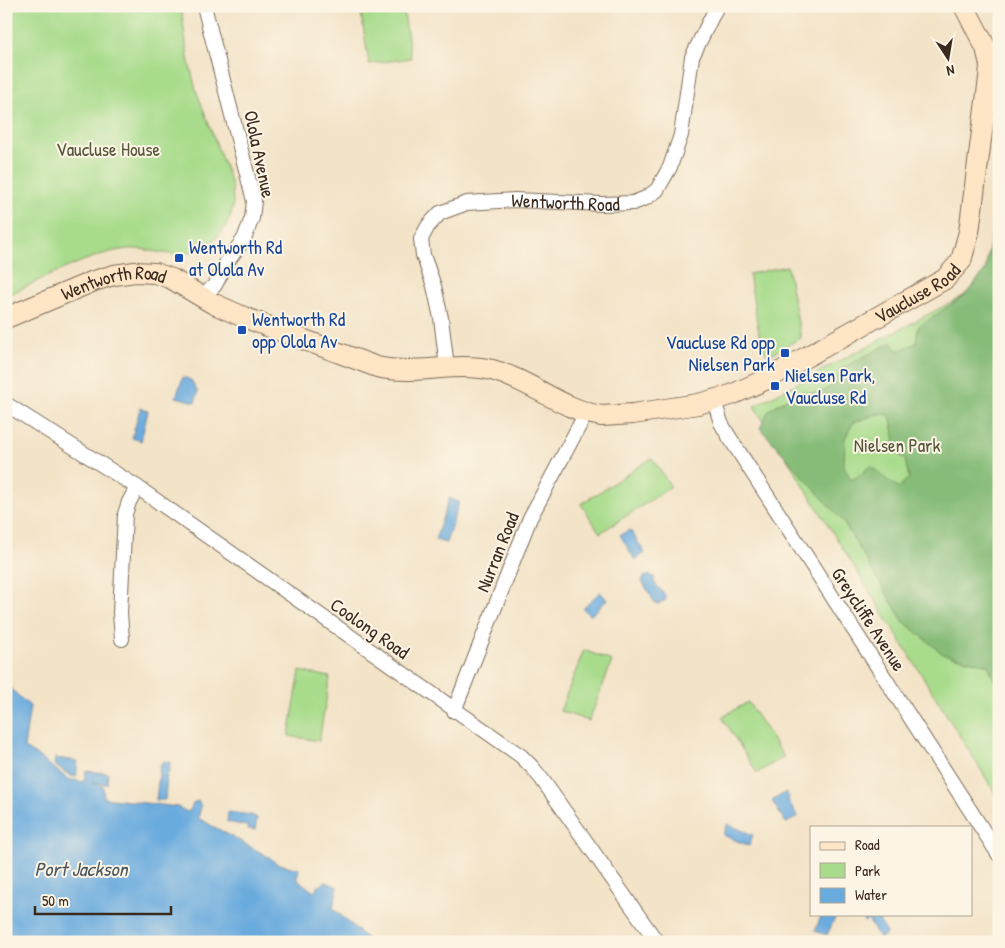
<svg xmlns="http://www.w3.org/2000/svg" width="1005" height="948" viewBox="0 0 1005 948" font-family="'Patrick Hand',sans-serif">
<style>
.green{fill:#a8dc8c;stroke:#728355}
.forest{fill:#86bc78;stroke:#60734b;fill-rule:evenodd}
.water{fill:#6aabde;stroke:#526a7e}
.lines{fill:none;stroke-linecap:round;stroke-linejoin:round}
.street-casing{stroke:#7b6b59;stroke-width:16}
.secondary-casing{stroke:#7b6b59;stroke-width:22}
.street{stroke:#fff;stroke-width:14}
.secondary{stroke:#fee5c5;stroke-width:20}
.transit-dot{fill:#1a4fb4;stroke:#fcf5e5;stroke-width:2}
.labels{text-anchor:middle;dominant-baseline:central;stroke-width:4;stroke-linejoin:round;paint-order:stroke}
.park-label{font-size:19px;fill:#56563a;stroke:#fcf5e5}
.street-label{font-size:19px;fill:#3b2a1e;stroke:#fcf5e5}
.transit-label{font-size:19px;fill:#164399;stroke:#fcf5e5;text-anchor:start}
.water-label{font-size:20px;font-style:italic;fill:#4b5761;stroke:#fcf5e5}
</style>
<rect width="100%" height="100%" fill="#fcf5e5"/>
<filter id="ink" filterUnits="userSpaceOnUse"><feTurbulence type="fractalNoise" baseFrequency=".02" numOctaves="2"/><feDisplacementMap in="SourceGraphic" scale="10" xChannelSelector="R" yChannelSelector="G"/><feConvolveMatrix kernelMatrix="1 2 1 2 8 2 1 2 1" color-interpolation-filters="sRGB"/></filter>
<filter id="wash" filterUnits="userSpaceOnUse"><feTurbulence type="fractalNoise" baseFrequency=".0096" numOctaves="4" result="noise"/><feDisplacementMap in="SourceGraphic" scale="20" xChannelSelector="R" yChannelSelector="G"/><feGaussianBlur stdDeviation="1.12" result="paint"/><feColorMatrix in="noise" values="0 0 0 0 0 0 0 0 0 0 0 0 0 0 0 0 0 1.4 0 .05"/><feComposite in="paint" operator="in"/></filter>
<g filter="url(#wash)">
<rect width="100%" height="100%" fill="#f3e3c7"/>
<path class="green" d="M6 6H181L188 58 196 90 231 183C232 192 234 201 232 210 226 237 201 255 173 254 154 253 140 246 120 250 85 256 39 281 6 296Z
M360 6H403L411 58 369 64Z
M999 194V799L754 406 965 295 986 270Z
M787 266 801 338 768 356 761 345 749 274Z
M652 458 671 487 600 533 581 504Z
M584 650 612 661 589 721 560 711Z
M300 671 330 677 319 741 289 736Z
M748 702 784 757 757 773 722 717Z"/>
<path class="forest" d="M999 191V691L988 665 943 654 903 621 842 520 760 428 769 410 788 398 803 392 820 393 835 384 840 369 892 342 898 351 916 343 918 327 965 295 985 271ZM877 414 890 415 894 434 895 451 905 460 909 478 899 487C887 482 881 473 870 466L859 476 851 480 844 466 845 438 853 423Z"/>
<path class="water" d="M183 377 191 380 198 392 195 402 176 397Z
M140 408 148 411 141 441 132 438Z
M449 498 459 502 446 543 435 540Z
M630 530 645 553 635 560 620 535Z
M650 575 654 577C653 589 666 590 666 600L658 604 655 603 642 581 644 577Z
M600 592 607 600 590 616 583 608Z
M6 685 30 706 24 748 39 757 68 779 84 782 86 771 108 773 107 784 92 783 103 786 104 798 178 807 187 812 190 810 194 802 199 801 201 807 198 818 269 857 280 866V864L299 869 297 879 314 892 317 886 322 885 325 881 338 887 333 908 370 942H6Z
M55 758 78 761 76 777 71 776 54 765Z
M163 761 170 762 169 773H167L165 800H156L160 764 163 765Z
M786 792 789 797 788 800 798 817 786 823 772 801Z
M228 812 252 815 257 818 255 830 248 829 247 826 227 822Z
M727 824 753 835 749 846 723 835Z
M822 914H837L827 935 815 931Z
M859 914H875L887 933 880 939 868 920 864 922Z"/>
</g>
<g filter="url(#ink)">
<g class="lines">
<defs>
<g id="street">
<path d="M202 297 215 285 227 262 244 239 252 218 254 201 204 6"/>
<path id="s1" d="M447 367 441 318 434 286 423 255 421 239 428 226 440 213 467 203 515 200 602 204 633 203 646 198 657 190 670 167 681 135 692 57 717 6"/>
<path d="M714 400 721 423 728 435 999 855"/>
<path d="M6 404 137 487 521 756 532 767 541 778 657 942"/>
<path d="M122 639 120 613 125 514 129 502 137 487"/>
<path d="M454 711 530 518 586 413"/>
</g>
<g id="secondary">
<path id="s2" d="M6 318 94 281 114 275 135 272 155 273 172 279 212 303 246 318 377 367C417 376 453 361 492 370 530 380 562 410 602 416L633 414 698 404 731 395 767 379 945 279 961 261 969 232 989 78 990 65 986 48 964 6"/>
</g>
</defs>
<use href="#street" class="street-casing"/>
<use href="#secondary" class="secondary-casing"/>
<use href="#street" class="street"/>
<use href="#secondary" class="secondary"/>
</g>
</g>
<g class="transit-dot">
<rect x="174" y="253" width="10" height="10" rx="2.5"/>
<rect x="237" y="325" width="10" height="10" rx="2.5"/>
<rect x="780" y="348" width="10" height="10" rx="2.5"/>
<rect x="770" y="381" width="10" height="10" rx="2.5"/>
</g>
<g class="labels">
<g class="park-label">
<text x="108" y="149">Vaucluse House</text>
<text x="897" y="445">Nielsen Park</text>
</g>
<g class="street-label">
<text transform="translate(260 154) rotate(78)">Olola Avenue</text>
<text stroke="none"><textPath href="#s1" startOffset="291">Wentworth Road</textPath></text>
<text stroke="none"><textPath href="#s2" startOffset="115">Wentworth Road</textPath></text>
<text stroke="none"><textPath href="#s2" startOffset="978">Vaucluse Road</textPath></text>
<text transform="translate(497 552) rotate(-68)">Nurran Road</text>
<text transform="translate(869 619) rotate(57)">Greycliffe Avenue</text>
<text transform="translate(370 628) rotate(35)">Coolong Road</text>
</g>
<g class="transit-label">
<text x="189" y="247">Wentworth Rd<tspan x="189" dy="22">at Olola Av</tspan></text>
<text x="252" y="319">Wentworth Rd<tspan x="252" dy="22">opp Olola Av</tspan></text>
<text x="775" y="342" text-anchor="end">Vaucluse Rd opp<tspan x="775" dy="22">Nielsen Park</tspan></text>
<text x="785" y="375">Nielsen Park,<tspan x="785" dy="22">Vaucluse Rd</tspan></text>
</g>
<g class="water-label">
<text x="81" y="868">Port Jackson</text>
</g>
</g>
<rect width="1005" height="948" fill="none" stroke="#fcf5e5" stroke-width="25"/>
<rect x="810" y="826" width="162" height="90" fill="#fcf5e5" stroke="#afa495"/>
<rect x="820" y="842" width="25" height="8" fill="#fee5c5" stroke="#afa495"/>
<text x="855" y="850" font-size="15" fill="#3b2a1e">Road</text>
<rect x="820" y="863" width="25" height="15" fill="#a8dc8c" stroke="#afa495"/>
<text x="855" y="876" font-size="15" fill="#3b2a1e">Park</text>
<rect x="820" y="888" width="25" height="15" fill="#6aabde" stroke="#afa495"/>
<text x="855" y="900" font-size="15" fill="#3b2a1e">Water</text>
<g transform="translate(948 58) rotate(168)" stroke="#fcf5e5" stroke-width="4" paint-order="stroke">
<path d="M0-4L9 19L0 12L-9 19Z" fill="#3b2a1e"/>
<text y="-8" font-size="14" font-weight="bold" text-anchor="middle" fill="#3b2a1e">N</text>
</g>
<path d="M35 906v8h136v-8" fill="none" stroke="#3b2a1e" stroke-width="2.5"/>
<text x="42" y="906" font-size="15" fill="#3b2a1e" stroke="#fcf5e5" stroke-width="4" paint-order="stroke">50 m</text>
</svg>
